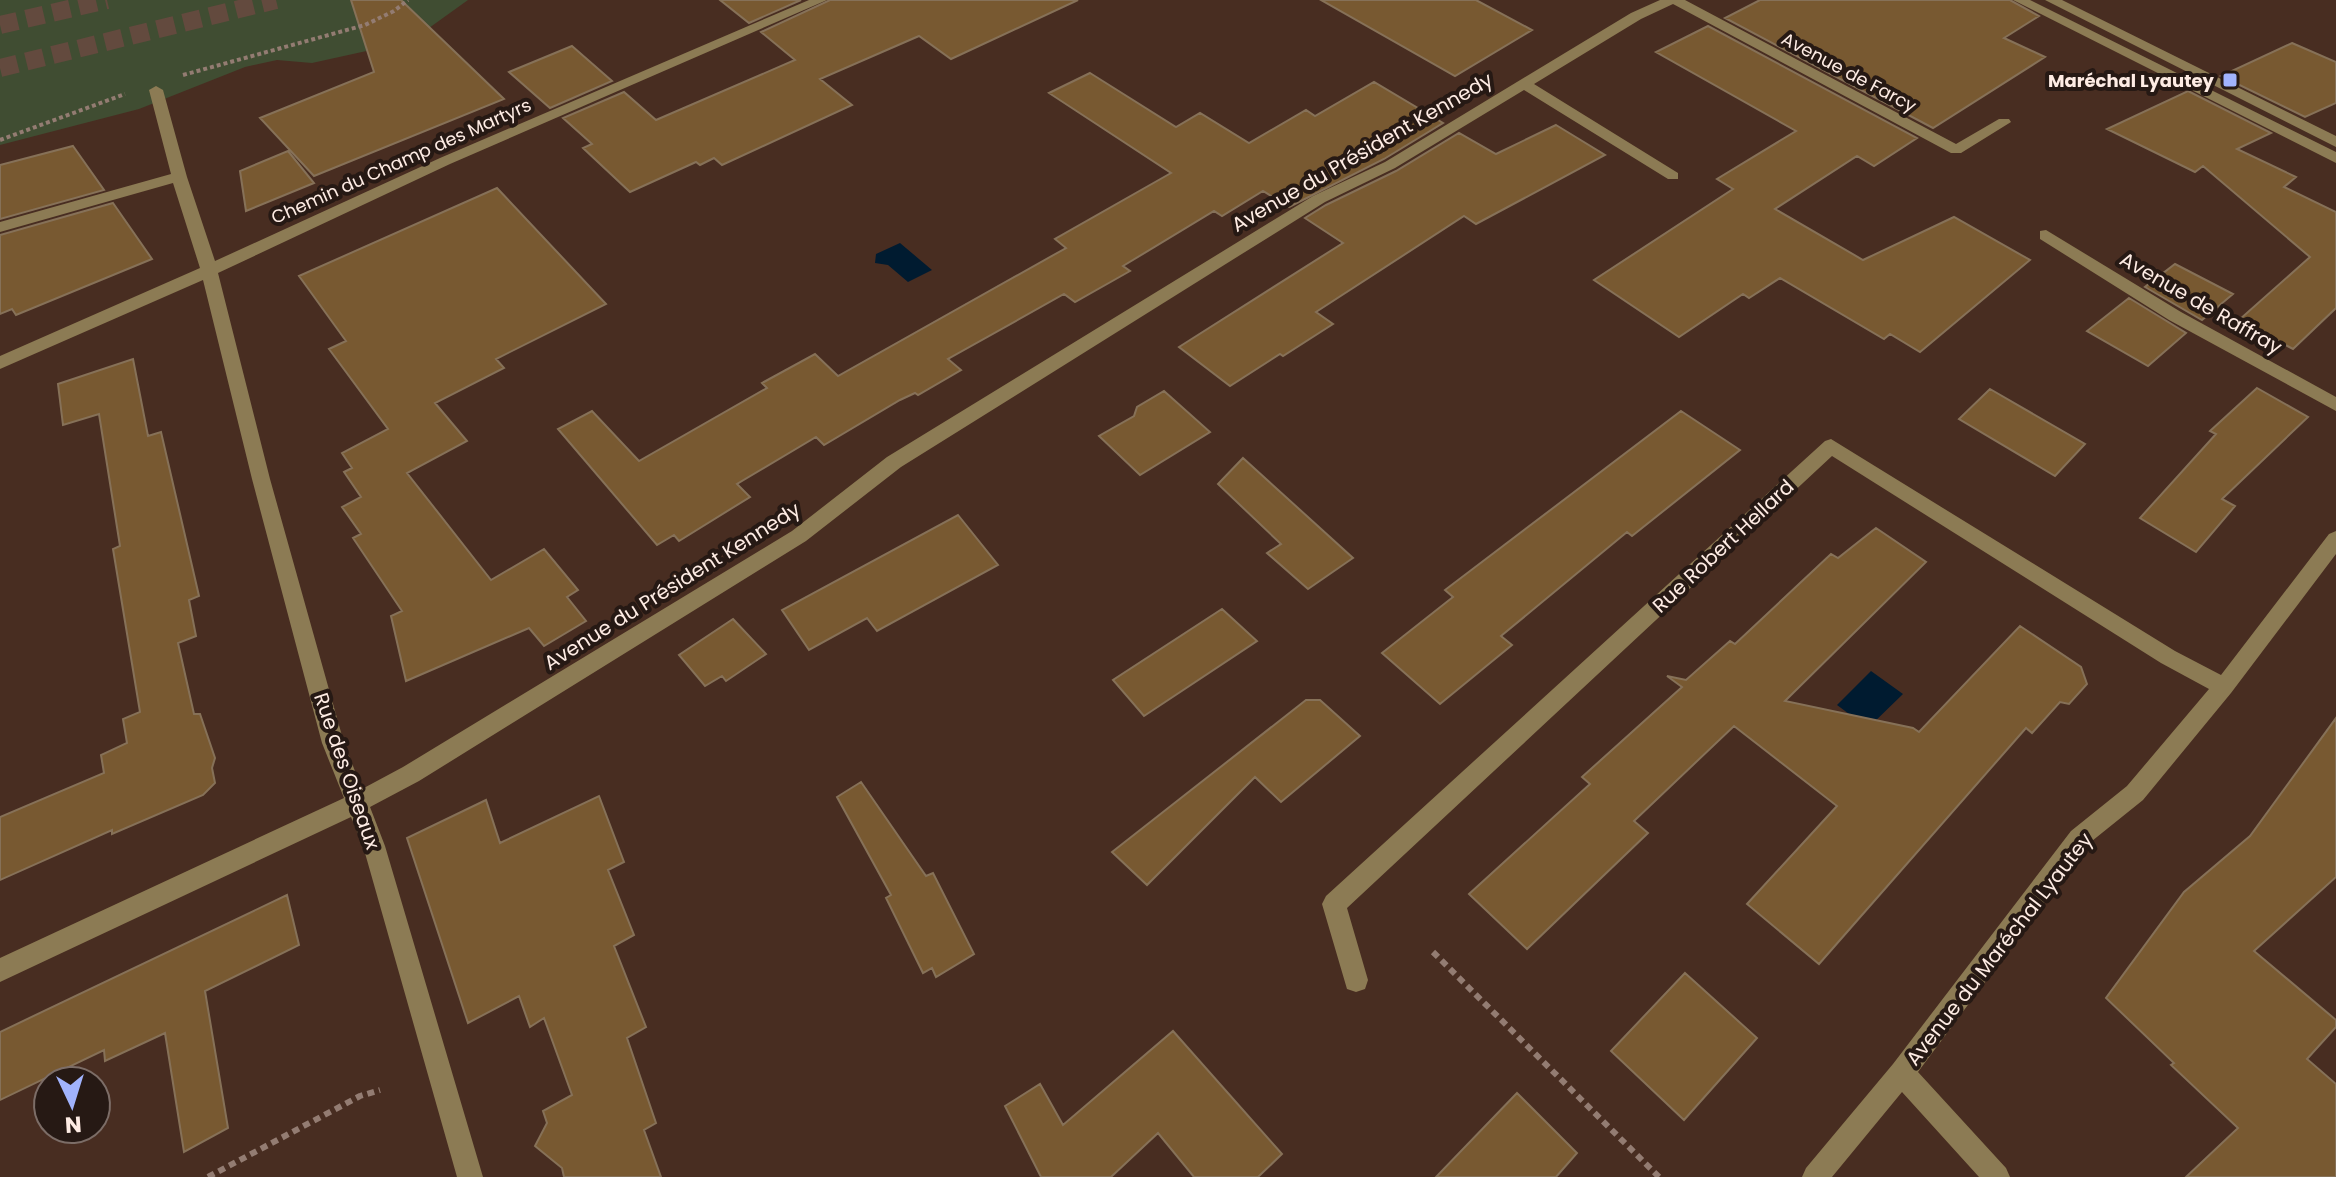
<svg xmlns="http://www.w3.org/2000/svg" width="2336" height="1177" viewBox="0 0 2336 1177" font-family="Poppins,sans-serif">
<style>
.green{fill:#404d32}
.water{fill:#001b30}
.building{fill:#785931;stroke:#867158;stroke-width:2}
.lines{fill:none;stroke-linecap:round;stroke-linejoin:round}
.highway-tunnel{stroke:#634a3e;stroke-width:18;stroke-dasharray:18 9;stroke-linecap:butt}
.path-far1{stroke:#937c72;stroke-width:4;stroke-dasharray:4 3;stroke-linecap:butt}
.path{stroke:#937c72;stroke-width:6;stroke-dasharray:7 5;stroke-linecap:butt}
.minor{fill:#8c7b54;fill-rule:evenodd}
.poi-dot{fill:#a1b3fd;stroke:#261914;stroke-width:3}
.labels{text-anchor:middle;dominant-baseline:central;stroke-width:8;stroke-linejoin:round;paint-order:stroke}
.far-street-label{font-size:18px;fill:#feece4;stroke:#261914}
.far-poi-label{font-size:18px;font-weight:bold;fill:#feece4;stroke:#261914;text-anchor:end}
.street-label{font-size:20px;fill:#feece4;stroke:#261914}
</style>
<rect width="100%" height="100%" fill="#482d21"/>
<path class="green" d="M0 0H468L429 28 380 48 312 63 277 60 245 67 139 109 0 145Z"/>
<path class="water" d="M900 243 932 270 908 282 888 265 875 263 876 254Z
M1871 671 1903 694 1868 728 1837 705Z"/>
<path class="building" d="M351 0H401L504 99 314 176 260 118 374 72Z
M720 0H801L749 23Z
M830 0H1078L951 59 919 36 820 79 852 105 722 165 714 158 700 165 696 162 630 192 583 148 592 144 563 118 624 92 656 120 795 60 761 32Z
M1321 0H1476L1532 30 1455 76Z
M1760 0H2010L2039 16 2004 38 2045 57 1933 128 1725 18Z
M1708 26 1917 138 1874 166 1857 156 1775 209 1863 260 1954 217 2030 260 1920 352 1890 334 1884 339 1780 278 1749 298 1743 294 1679 337 1594 280 1733 189 1717 179 1796 131 1656 52Z
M2292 43 2336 62V103L2305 117 2221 76Z
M572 46 612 81 550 108 509 72Z
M1090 73 1176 127 1200 113 1249 143 1306 110 1315 116 1374 82 1443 123 1384 159 1289 207 1263 191 1222 216 1214 211 1123 266 1130 271 1075 302 1064 294 948 359 961 370 918 395 915 393 900 400 824 445 816 437 737 484 750 497 679 541 674 535 657 545 558 429 592 411 639 461 767 388 762 383 815 354 838 376 1066 248 1055 239 1171 173 1049 93Z
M2188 91 2271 133 2237 149 2296 177 2284 187 2336 212V308L2293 349 2239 320 2310 257 2203 166 2195 172 2107 129Z
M1556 125 1605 155 1476 224 1464 216 1316 312 1333 324 1283 356 1280 354 1230 386 1179 347 1343 243 1305 218 1326 205 1396 171 1459 133 1496 154Z
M73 146 104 190 0 219V165Z
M288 151 314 183 246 211 240 171Z
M497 188 606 304 496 359 504 368 435 403 467 441 407 473 491 580 544 549 578 590 567 597 586 621 544 646 529 628 406 681 391 616 402 611 353 538 361 534 342 507 361 497 344 472 352 468 342 453 388 429 329 349 346 341 299 276Z
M113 203 152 259 16 315 12 309 0 314V235Z
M2175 264 2233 294 2202 320 2145 287Z
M2129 298 2186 333 2148 366 2087 331Z
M133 359 148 436 161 432 199 596 189 600 196 636 178 643 194 714H200L215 758 212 768 215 783 203 795 112 834V830L0 880V817L104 773 101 755 127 743 123 719 140 712 113 549 120 546 99 414 63 425 58 384Z
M2257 388 2308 417 2222 499 2235 506 2196 552 2140 518 2216 434 2210 431Z
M1990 389 2085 444 2055 476 1959 419Z
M1164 391 1210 432 1140 475 1099 436 1134 416 1137 407Z
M1681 411 1740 450 1632 536 1627 532 1501 636 1512 645 1440 704 1382 653 1453 597 1445 590Z
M1243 458 1353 558 1308 589 1267 553 1281 544 1218 484Z
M958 515 998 565 877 631 867 618 809 650 782 610Z
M1876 528 1926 562 1785 701 1913 728 1919 732 2020 626 2081 667 2087 684 2069 704 2060 702 2032 733 2026 728 1819 964 1747 904 1837 806 1734 726 1634 821 1648 833 1527 949 1469 894 1590 784 1582 777 1682 687 1667 676 1686 680 1730 641 1735 644 1831 554 1838 558Z
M1222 609 1257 641 1144 716 1113 680Z
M733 619 766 654 726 681 722 676 705 686 679 655Z
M1306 700H1320L1360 736 1281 802 1255 777 1147 885 1112 852Z
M2336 718V877L2254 951 2336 1020V1027L2307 1059 2336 1084V1177H2186L2238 1128 2171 1065 2174 1063 2106 998 2184 892 2250 836Z
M861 782 926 876 933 873 974 954 936 977 932 968 923 973 886 898 891 895 837 797Z
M599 796 624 862 608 870 634 935 614 946 646 1027 627 1038 656 1123 644 1130 661 1177H564L562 1168 535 1146 547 1123 543 1111 572 1095 544 1018 530 1027 519 996 468 1023 407 838 486 800 500 843Z
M287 895 299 945 205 991 228 1128 184 1152 165 1033 105 1061 104 1050 0 1100V1032Z
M1685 973 1757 1038 1684 1120 1611 1051Z
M1173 1031 1282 1154 1258 1177H1194L1158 1133 1111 1177H1041L1005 1106 1040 1084 1063 1125Z
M1517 1093 1577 1153 1556 1177H1436Z"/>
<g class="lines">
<path class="highway-tunnel" d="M0 25 107 0
M0 68 276 0"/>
<path class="path-far1" d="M183 75 365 25 394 11 408 0
M0 140 125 94"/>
<path class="path" d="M1433 952 1659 1177
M208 1177 360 1096 380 1090"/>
<path class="minor" d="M809 0H827L450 164 218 273 270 479 344 743 362 789 403 767 792 531 887 457 1313 196 1385 162 1631 13 1660 0H1685L1956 144 1999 119H2009L2011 122 1961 153H1951L1673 4 1641 19 1534 84 1678 173V179H1668L1524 90 1395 168 1325 202 901 467 806 541 419 781 370 807 385 846 483 1177H457L363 846 351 817 0 982V958L344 798 322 743 252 479 203 280 0 369V356L200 268 173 183 0 232V222L171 174 149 90 156 86 163 90 187 177 215 261 440 158Z
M2013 0H2030L2336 152V163Z
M2045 0H2062L2336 136V147Z
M2046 230 2181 312 2336 397V411L2169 320 2040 239V231Z
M1831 439 2175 651 2221 675 2329 534 2336 531V554L2231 693 2143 800 2087 845 1918 1072 2006 1168 2010 1177H1979L1902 1092 1832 1177H1802L1806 1168 1893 1064 2071 831 2127 786 2209 689 2161 663 1832 456 1347 908 1368 980 1365 989 1356 992 1347 989 1322 904 1326 896 1825 441Z"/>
</g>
<rect class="poi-dot" x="2222" y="72" width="16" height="16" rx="4"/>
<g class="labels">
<g class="far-street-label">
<text transform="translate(1849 72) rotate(28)">Avenue de Farcy</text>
<text transform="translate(401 161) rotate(-24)">Chemin du Champ des Martyrs</text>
</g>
<g class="far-poi-label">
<text x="2214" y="80">Maréchal Lyautey</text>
</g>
<g class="street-label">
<text transform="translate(1362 152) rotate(-30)">Avenue du Président Kennedy</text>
<text transform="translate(2201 303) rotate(30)">Avenue de Raffray</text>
<text transform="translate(1723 546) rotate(-43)">Rue Robert Hellard</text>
<text transform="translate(672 586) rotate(-32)">Avenue du Président Kennedy</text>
<text transform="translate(347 771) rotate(71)">Rue des Oiseaux</text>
<text transform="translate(1999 949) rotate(-52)">Avenue du Maréchal Lyautey</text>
</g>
</g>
<g transform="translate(72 1105) rotate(176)"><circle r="38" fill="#261914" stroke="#7c6d67" stroke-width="2"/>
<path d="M0-6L14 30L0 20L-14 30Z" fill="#a1b3fd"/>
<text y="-12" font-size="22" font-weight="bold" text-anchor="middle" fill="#feece4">N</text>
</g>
</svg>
